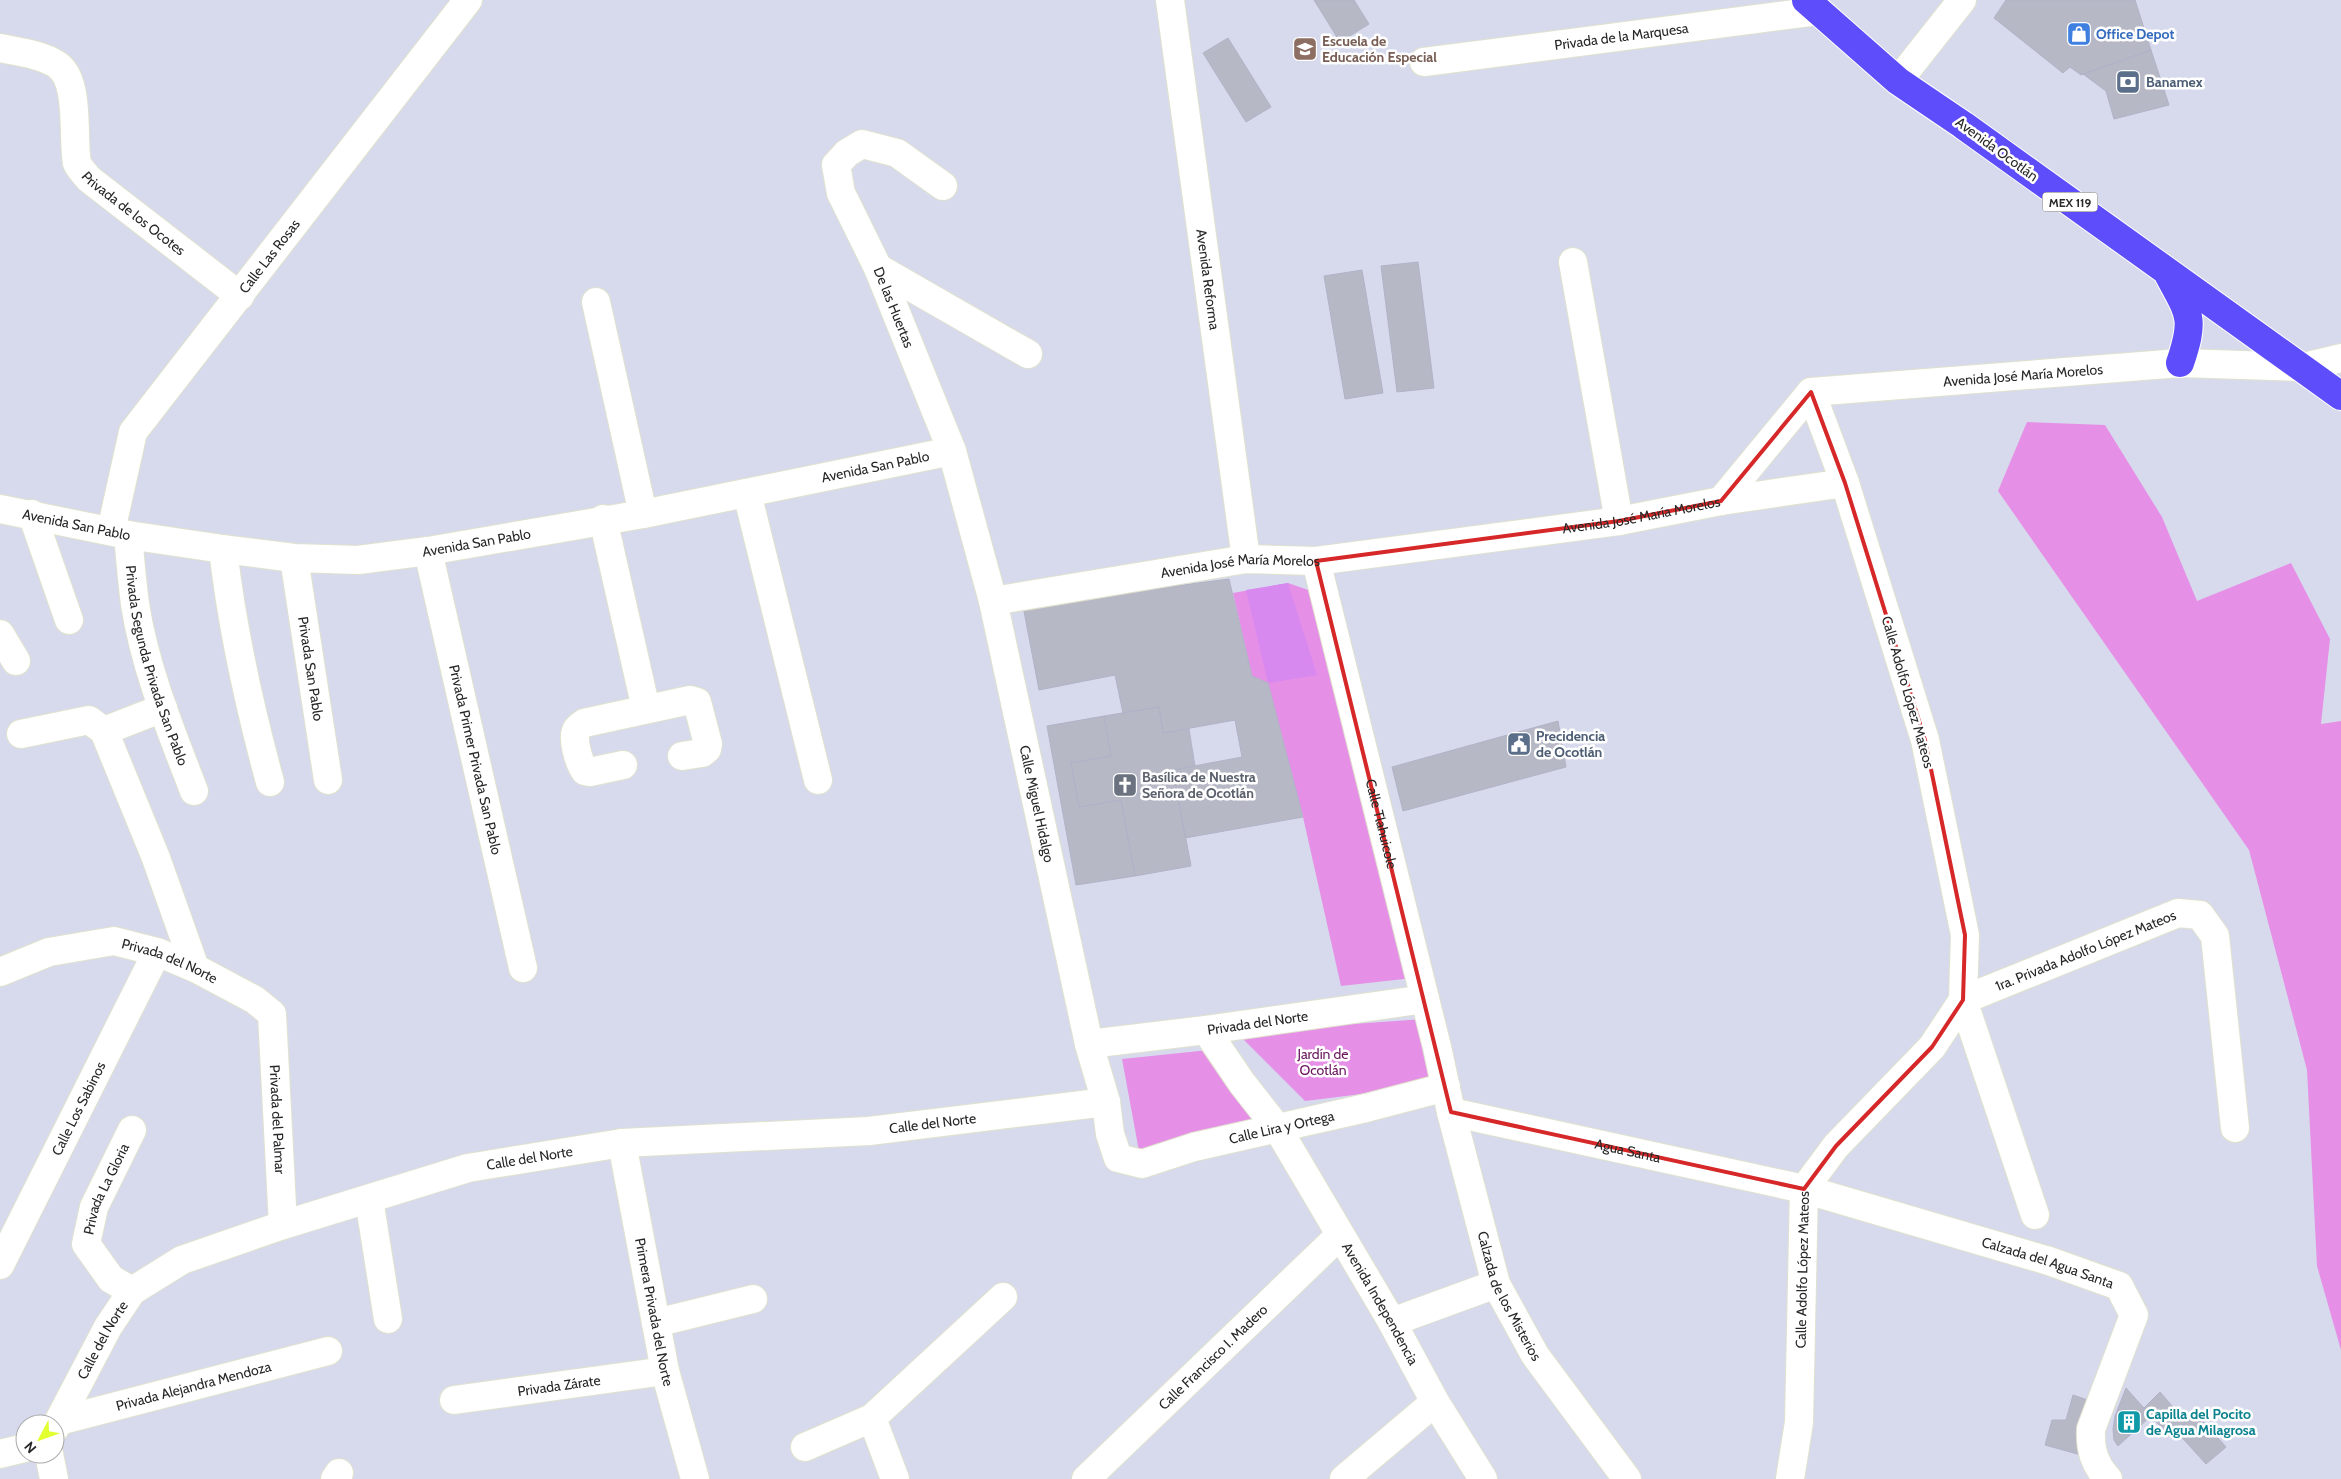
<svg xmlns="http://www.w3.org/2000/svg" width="2341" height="1479" viewBox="0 0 2341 1479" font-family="Cabin,sans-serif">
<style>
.green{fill:#e68fe7}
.pitch{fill:#d789f0}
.building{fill:#b7b8c6;stroke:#b1b2c7}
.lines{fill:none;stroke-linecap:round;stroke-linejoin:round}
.minor-casing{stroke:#dfe2cd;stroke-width:30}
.major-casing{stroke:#fff;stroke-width:30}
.minor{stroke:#fff;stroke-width:28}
.major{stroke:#5e4dfb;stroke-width:28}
.marked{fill:none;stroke:#d62828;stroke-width:4;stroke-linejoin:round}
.labels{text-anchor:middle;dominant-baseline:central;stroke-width:5;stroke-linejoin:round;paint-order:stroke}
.shield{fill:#fff;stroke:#686868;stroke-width:1}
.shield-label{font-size:12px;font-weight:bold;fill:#282828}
.shop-label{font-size:14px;font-weight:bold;fill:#366cbe;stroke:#fff;text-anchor:start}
.street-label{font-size:14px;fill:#282828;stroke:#fff}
.education-label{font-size:14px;font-weight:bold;fill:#785e54;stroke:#fff;text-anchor:start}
.service-label{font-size:14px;font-weight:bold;fill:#4e5e75;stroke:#fff;text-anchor:start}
.worship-label{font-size:14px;font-weight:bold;fill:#5b616d;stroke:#fff;text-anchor:start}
.park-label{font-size:14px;fill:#69145e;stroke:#fff}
.culture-label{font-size:14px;font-weight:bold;fill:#0d838f;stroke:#fff;text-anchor:start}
</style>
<rect width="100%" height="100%" fill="#d7daec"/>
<path class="green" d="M2027 422 2105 425 2162 517 2197 601 2291 563 2330 639 2321 724 2341 721V1350L2317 1266 2307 1070 2249 850 1998 491Z
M1288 583 1317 593 1413 978 1341 986 1303 817 1268 683 1252 676 1233 593Z
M1424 1019 1443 1084 1305 1101 1236 1032Z
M1209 1050 1262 1125 1139 1151 1122 1059Z"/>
<path class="pitch" d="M1288 583 1317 675 1268 683 1246 590Z"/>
<path class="building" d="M1314 0H1354L1369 24 1340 42Z
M2006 0H2135L2151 50 2081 75 2070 67 2063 73 1994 18Z
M1228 38 1271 107 1246 122 1203 53Z
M2151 50 2169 105 2114 119 2106 91 2083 74Z
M1418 262 1434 388 1397 392 1381 266Z
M1362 270 1383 393 1345 399 1324 276Z
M1229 579 1252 676 1268 683 1303 817 1185 838 1173 770 1242 757 1235 720 1163 733 1159 707 1123 713 1115 675 1039 690 1023 606Z
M1159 707 1163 733 1189 729 1195 766 1173 770 1191 866 1135 876 1121 800 1079 807 1071 763 1111 756 1104 716Z
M1104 716 1111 756 1071 763 1079 807 1121 800 1135 876 1076 885 1047 726Z
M1558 721 1566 767 1403 811 1392 767Z
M2126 1388 2151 1416 2118 1446 2114 1440 2113 1429 2115 1416Z
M2160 1392 2186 1422 2170 1437 2144 1408Z
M2073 1395 2096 1403 2081 1455 2045 1445 2052 1420H2066Z
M2196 1413 2226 1447 2206 1464 2176 1431Z"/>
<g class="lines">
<defs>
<g id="minor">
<path id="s1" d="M1170 0 1246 559"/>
<path id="s2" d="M0 48C18 52 40 54 56 64 81 79 72 137 77 163 79 168 85 174 89 179L240 296"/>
<path id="s3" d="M1424 62 1818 11"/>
<path d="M1898 81 1962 0"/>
<path id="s4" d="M943 186 897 153 862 144 847 153 836 165 841 193 878 268 952 451 993 601 1089 1044 1106 1102 1110 1134 1118 1158 1142 1164 1194 1147 1366 1108 1446 1087"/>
<path d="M1573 262 1619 521"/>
<path d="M878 268 1028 354"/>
<path d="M596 302 643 514"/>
<path d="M747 493 818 780"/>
<path id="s5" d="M1721 501 1811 392 2180 363 2303 367 2341 358"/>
<path id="s6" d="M0 509 128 535 223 549 294 558 358 560 428 551 643 514 952 451"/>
<path d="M32 514 69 620"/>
<path d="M603 519 646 709"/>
<path id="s7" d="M111 531 133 432 468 0"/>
<path id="s8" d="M128 535C130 558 132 581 135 604 145 669 171 731 194 791"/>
<path d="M223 549C232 628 249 705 270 782"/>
<path id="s9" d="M428 551 523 968"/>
<path id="s10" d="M294 558 328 780"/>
<path id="s11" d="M1316 561 1437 1047 1451 1112 1496 1284 1535 1355 1627 1479"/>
<path id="s12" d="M993 601 1246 559 1316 561 1619 521 1721 501 1845 483"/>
<path d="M0 634 16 661"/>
<path d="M104 731 163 708"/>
<path d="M21 734 89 720 104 731 156 858 195 968"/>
<path d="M623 765 590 772 585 771C579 763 571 737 577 729 579 726 582 725 584 723L690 700 697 702 708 744 707 749 702 753 682 756"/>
<path id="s13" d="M0 972 49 952 114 941 157 952 195 968 255 1000 272 1014 283 1225"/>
<path id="s14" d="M1206 1030 1242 1083 1278 1129 1392 1322 1435 1402 1483 1479"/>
<path id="s15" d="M1089 1044 1206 1030 1425 999"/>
<path id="s16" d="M1451 1112 1804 1189 2049 1261 2119 1286 2134 1315 2091 1429C2090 1449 2094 1464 2108 1479"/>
<path id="s17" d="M622 1143 665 1371 695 1479"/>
<path d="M369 1199 388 1319"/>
<path id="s18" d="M2035 1215 1963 1000 2178 913 2200 915 2215 936 2235 1128"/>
<path id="s19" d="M0 1265 157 952"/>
<path id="s20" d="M132 1291 111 1279 86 1244 94 1207 132 1130"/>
<path d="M1392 1322 1496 1284"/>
<path d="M656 1323 753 1299"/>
<path id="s21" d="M454 1400 665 1371"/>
<path d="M872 1418 895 1479"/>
<path id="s22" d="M59 1421 328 1351"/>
<path id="s23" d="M55 1428 108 1327 132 1291 182 1260 283 1225 468 1168 622 1143 869 1131 1106 1102"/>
<path d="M805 1447 872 1418 1003 1297"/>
<path d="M0 1454 25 1448"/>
<path d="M49 1454 54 1479"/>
<path d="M335 1479 339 1473"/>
<path id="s24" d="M1086 1479 1340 1235"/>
<path d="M1344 1479 1435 1402"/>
<path id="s25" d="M1790 1479 1799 1422 1804 1189 1836 1146 1932 1047 1963 1000 1965 935 1925 740 1845 483 1811 392"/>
</g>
<path id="major" d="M1806 0 1898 81 1963 125 2341 396
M2167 272C2189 314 2196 316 2180 363"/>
</defs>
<use href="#minor" class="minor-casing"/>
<use href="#major" class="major-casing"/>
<use href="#minor" class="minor"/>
<use href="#major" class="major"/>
</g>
<path class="marked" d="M1811 392 1845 483 1925 740 1965 935 1963 1000 1932 1047 1836 1146 1804 1189 1451 1112 1316 561 1619 521 1721 501Z"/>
<defs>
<symbol id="shop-square" viewBox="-11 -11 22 22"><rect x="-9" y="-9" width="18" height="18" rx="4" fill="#3f7fe0" stroke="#fff"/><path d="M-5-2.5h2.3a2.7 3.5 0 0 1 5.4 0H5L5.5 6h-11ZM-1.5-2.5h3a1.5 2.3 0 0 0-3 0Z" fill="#fff"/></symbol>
<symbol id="school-square" viewBox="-11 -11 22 22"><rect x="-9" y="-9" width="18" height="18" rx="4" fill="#8d6e63" stroke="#fff"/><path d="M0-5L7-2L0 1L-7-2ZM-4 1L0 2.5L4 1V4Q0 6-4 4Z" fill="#fff"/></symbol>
<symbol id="bank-square" viewBox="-11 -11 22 22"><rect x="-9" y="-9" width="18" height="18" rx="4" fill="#5c6f8a" stroke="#fff"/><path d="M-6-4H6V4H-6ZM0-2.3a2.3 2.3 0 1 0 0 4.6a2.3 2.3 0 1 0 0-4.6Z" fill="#fff"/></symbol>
<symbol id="civic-square" viewBox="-11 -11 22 22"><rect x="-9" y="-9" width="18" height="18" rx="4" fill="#5c6f8a" stroke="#fff"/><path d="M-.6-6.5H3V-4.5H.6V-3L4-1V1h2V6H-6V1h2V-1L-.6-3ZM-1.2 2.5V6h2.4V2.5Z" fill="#fff"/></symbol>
<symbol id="church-square" viewBox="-11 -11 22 22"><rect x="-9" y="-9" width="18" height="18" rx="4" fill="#6b7280" stroke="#fff"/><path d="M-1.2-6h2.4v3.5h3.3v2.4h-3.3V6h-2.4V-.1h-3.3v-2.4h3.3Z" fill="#fff"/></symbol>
<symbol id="building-square" viewBox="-11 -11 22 22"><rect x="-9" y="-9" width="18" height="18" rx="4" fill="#0f9aa8" stroke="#fff"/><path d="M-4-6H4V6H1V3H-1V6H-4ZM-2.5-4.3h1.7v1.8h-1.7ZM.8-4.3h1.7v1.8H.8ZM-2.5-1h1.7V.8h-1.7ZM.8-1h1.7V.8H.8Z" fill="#fff"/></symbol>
</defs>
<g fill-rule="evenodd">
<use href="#shop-square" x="2065" y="20" width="28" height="28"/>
<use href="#school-square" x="1291" y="35" width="28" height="28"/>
<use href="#bank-square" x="2114" y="68" width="28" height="28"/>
<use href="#civic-square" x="1505" y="730" width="28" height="28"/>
<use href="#church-square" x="1111" y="771" width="28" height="28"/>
<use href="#building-square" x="2115" y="1408" width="28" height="28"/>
</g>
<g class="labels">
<rect class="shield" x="2042.5" y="192.5" width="55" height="19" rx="4"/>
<g class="shield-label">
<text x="2070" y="202">MEX 119</text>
</g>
<g class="shop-label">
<text x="2096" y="34">Office Depot</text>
</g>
<g class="street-label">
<text stroke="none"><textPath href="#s3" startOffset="199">Privada de la Marquesa</textPath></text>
<text transform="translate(1997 149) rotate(36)">Avenida Ocotlán</text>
<text stroke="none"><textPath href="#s2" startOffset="239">Privada de los Ocotes</textPath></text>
<text stroke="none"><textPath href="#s7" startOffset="324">Calle Las Rosas</textPath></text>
<text stroke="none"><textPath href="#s1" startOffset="282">Avenida Reforma</textPath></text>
<text stroke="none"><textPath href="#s4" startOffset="281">De las Huertas</textPath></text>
<text stroke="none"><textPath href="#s5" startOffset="354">Avenida José María Morelos</textPath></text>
<text stroke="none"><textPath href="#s6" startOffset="888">Avenida San Pablo</textPath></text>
<text stroke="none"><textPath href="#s12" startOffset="655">Avenida José María Morelos</textPath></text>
<text stroke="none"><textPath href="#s6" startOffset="78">Avenida San Pablo</textPath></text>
<text stroke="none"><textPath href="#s6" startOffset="482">Avenida San Pablo</textPath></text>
<text stroke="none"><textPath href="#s12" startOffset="250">Avenida José María Morelos</textPath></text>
<text stroke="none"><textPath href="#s8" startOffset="134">Privada Segunda Privada San Pablo</textPath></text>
<text stroke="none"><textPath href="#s10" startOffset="112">Privada San Pablo</textPath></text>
<text transform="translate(1908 692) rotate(74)">Calle Adolfo López Mateos</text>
<text stroke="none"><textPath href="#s9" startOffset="214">Privada Primer Privada San Pablo</textPath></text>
<text stroke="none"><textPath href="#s4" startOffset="799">Calle Miguel Hidalgo</textPath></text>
<text stroke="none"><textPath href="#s11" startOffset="271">Calle Tlahuicole</textPath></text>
<text stroke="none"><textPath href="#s18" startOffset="359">1ra. Privada Adolfo López Mateos</textPath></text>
<text stroke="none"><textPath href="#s13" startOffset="178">Privada del Norte</textPath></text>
<text stroke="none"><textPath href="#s15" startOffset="170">Privada del Norte</textPath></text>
<text stroke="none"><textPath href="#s19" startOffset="175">Calle Los Sabinos</textPath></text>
<text stroke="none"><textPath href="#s13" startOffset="400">Privada del Palmar</textPath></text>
<text stroke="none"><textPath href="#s23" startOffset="984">Calle del Norte</textPath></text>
<text stroke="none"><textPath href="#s4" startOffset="1332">Calle Lira y Ortega</textPath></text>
<text stroke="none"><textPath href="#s16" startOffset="181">Agua Santa</textPath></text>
<text stroke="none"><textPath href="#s23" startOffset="579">Calle del Norte</textPath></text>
<text stroke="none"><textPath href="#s20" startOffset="126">Privada La Gloria</textPath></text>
<text stroke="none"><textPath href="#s16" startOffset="616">Calzada del Agua Santa</textPath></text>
<text stroke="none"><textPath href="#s25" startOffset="210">Calle Adolfo López Mateos</textPath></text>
<text stroke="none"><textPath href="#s11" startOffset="761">Calzada de los Misterios</textPath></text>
<text stroke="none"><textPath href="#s14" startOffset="325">Avenida Independencia</textPath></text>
<text stroke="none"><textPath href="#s17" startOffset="172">Primera Privada del Norte</textPath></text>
<text stroke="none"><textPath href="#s23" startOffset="100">Calle del Norte</textPath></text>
<text stroke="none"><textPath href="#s24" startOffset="176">Calle Francisco I. Madero</textPath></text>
<text stroke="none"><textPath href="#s21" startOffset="106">Privada Zárate</textPath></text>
<text stroke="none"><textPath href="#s22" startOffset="139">Privada Alejandra Mendoza</textPath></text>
</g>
<g class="education-label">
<text x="1322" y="41">Escuela de<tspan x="1322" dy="16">Educación Especial</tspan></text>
</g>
<g class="service-label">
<text x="2146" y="82">Banamex</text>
<text x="1536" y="736">Precidencia<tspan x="1536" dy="16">de Ocotlán</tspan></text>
</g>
<g class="worship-label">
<text x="1142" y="777">Basílica de Nuestra<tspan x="1142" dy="16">Señora de Ocotlán</tspan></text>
</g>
<g class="park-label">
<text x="1323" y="1054">Jardín de<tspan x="1323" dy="16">Ocotlán</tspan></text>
</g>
<g class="culture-label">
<text x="2146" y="1414">Capilla del Pocito<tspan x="2146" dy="16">de Agua Milagrosa</tspan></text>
</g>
</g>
<g transform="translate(40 1439) rotate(229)"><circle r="24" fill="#ffffff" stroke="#a9a9a9"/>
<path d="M0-4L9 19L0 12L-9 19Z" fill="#e2ff31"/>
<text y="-8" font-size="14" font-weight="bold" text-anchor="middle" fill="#282828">N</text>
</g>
</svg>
